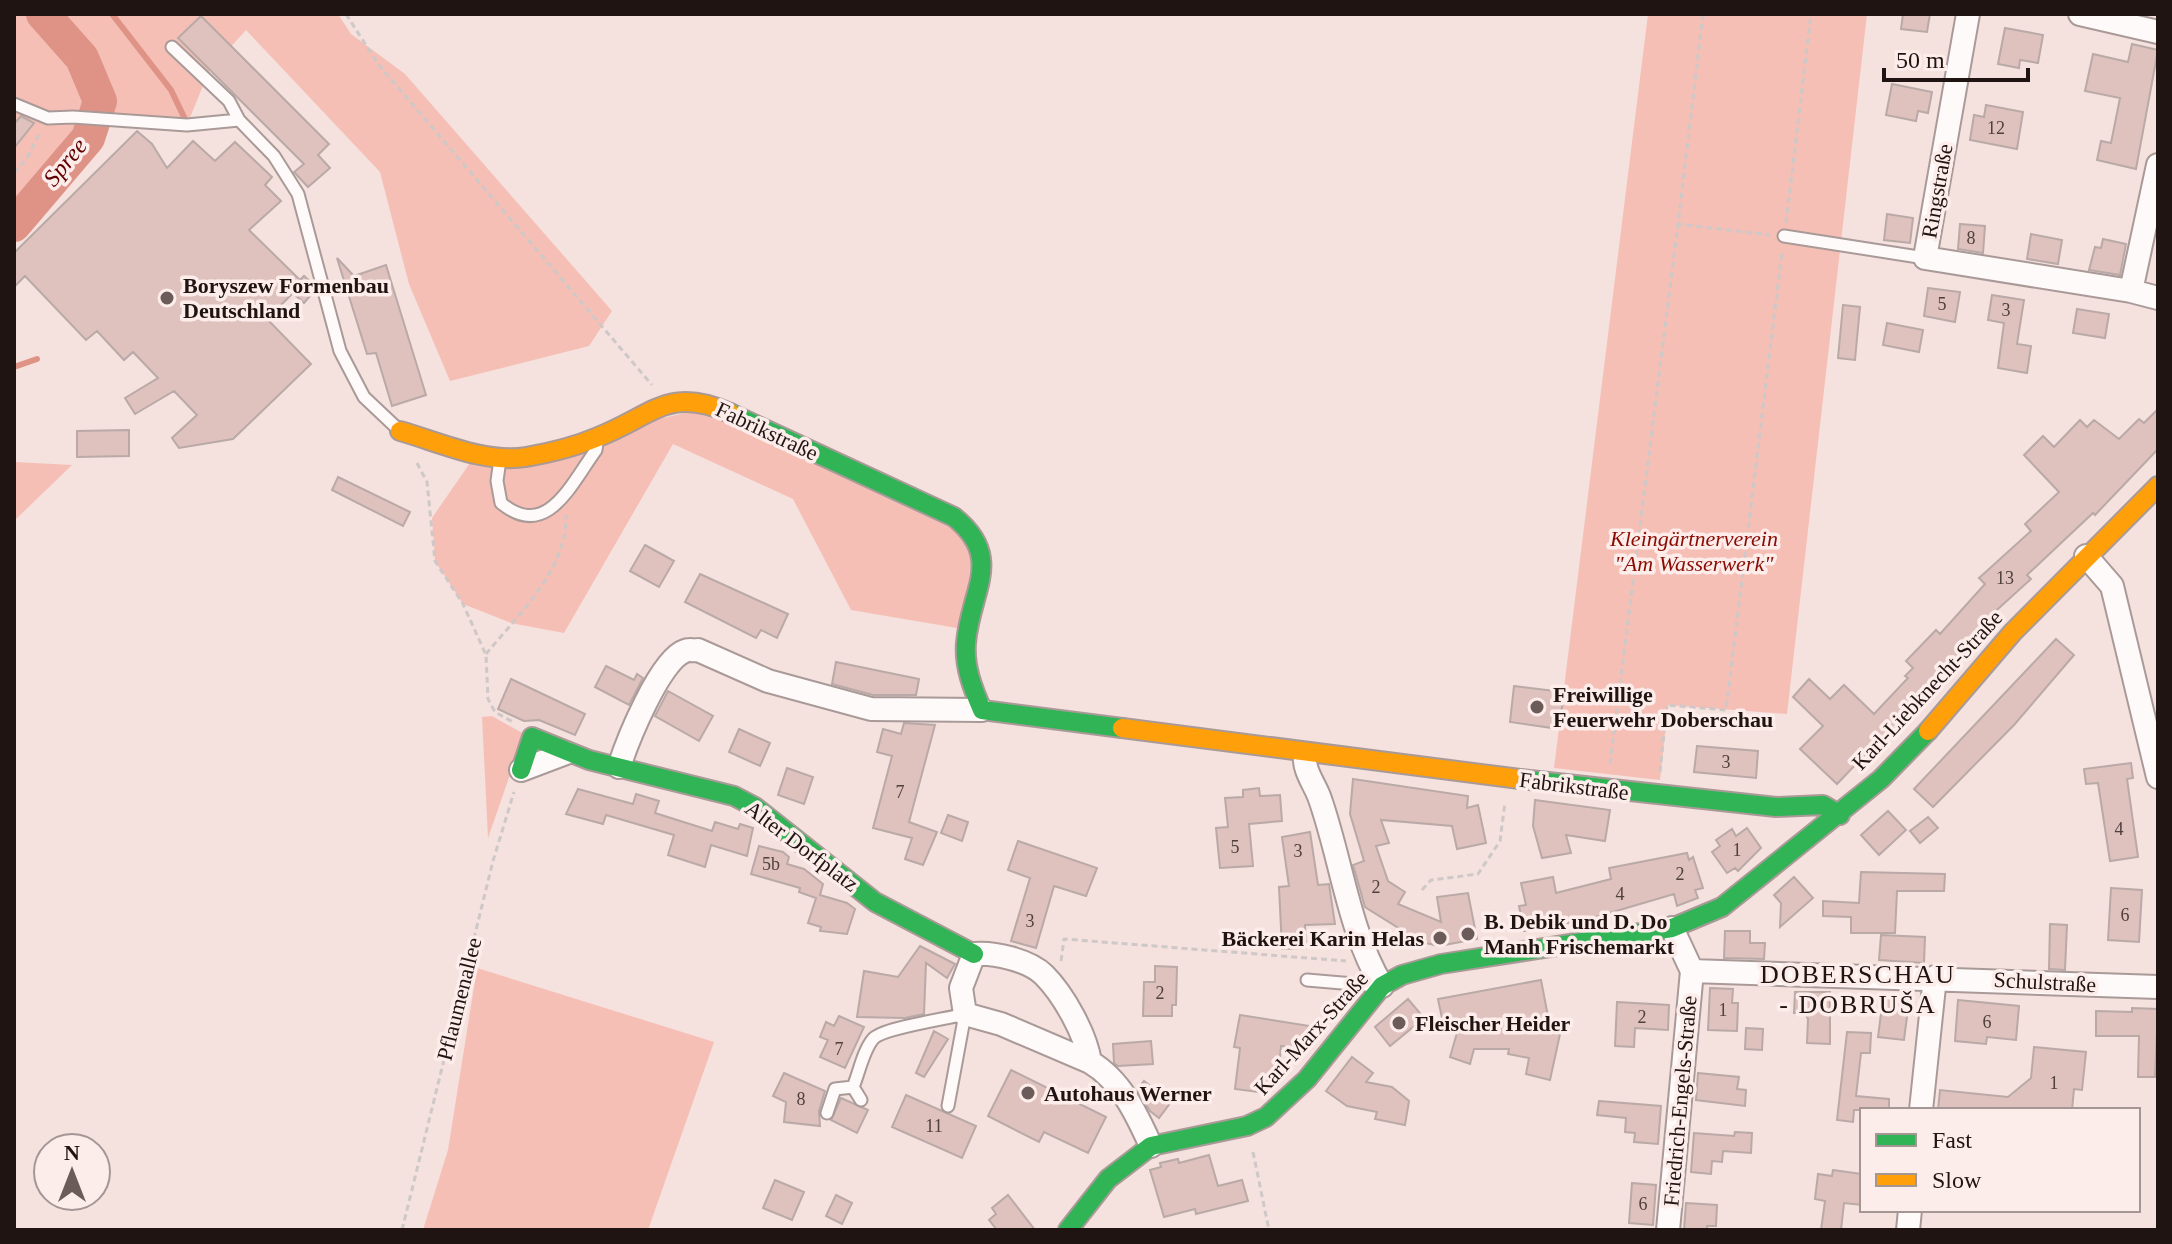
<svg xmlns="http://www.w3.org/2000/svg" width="2172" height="1244" viewBox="0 0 2172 1244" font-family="'Times New Roman',serif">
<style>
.green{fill:#f5bfb6}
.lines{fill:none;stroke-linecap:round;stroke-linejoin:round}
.stream{stroke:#df9387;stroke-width:6}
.river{stroke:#df9387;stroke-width:34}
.building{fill:#dfc2be;stroke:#b9a9a7;stroke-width:2}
.lane-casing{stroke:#a99a98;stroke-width:15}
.street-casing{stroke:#a99a98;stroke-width:26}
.fast-casing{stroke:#a99a98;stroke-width:22}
.slow-casing{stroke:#a99a98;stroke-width:22}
.path{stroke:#cec8c6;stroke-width:3;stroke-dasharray:6 4;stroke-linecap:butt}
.lane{stroke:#fefafa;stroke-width:11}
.street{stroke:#fefafa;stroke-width:22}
.fast{stroke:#30b455;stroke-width:18}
.slow{stroke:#ff9f0a;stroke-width:18}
.poi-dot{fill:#6b5c59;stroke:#fcedeb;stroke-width:3}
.labels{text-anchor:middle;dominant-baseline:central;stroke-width:7;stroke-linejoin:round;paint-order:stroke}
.number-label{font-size:18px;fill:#50403d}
.street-label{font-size:22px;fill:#201412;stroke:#fcedeb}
.poi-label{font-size:22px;font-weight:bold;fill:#201412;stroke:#fcedeb;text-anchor:start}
.park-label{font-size:22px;font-style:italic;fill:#8a0b02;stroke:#fcedeb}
.water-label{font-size:24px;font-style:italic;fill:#610100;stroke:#fcedeb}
.quarter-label{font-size:26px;letter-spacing:2px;fill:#201412;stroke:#fcedeb}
</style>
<rect width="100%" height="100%" fill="#f5e1de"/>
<path class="green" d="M14 14H338L351 34 405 74 612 311 589 346 450 381 409 284 380 172 246 30 209 71 187 125 120 120 88 138 14 225Z
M1648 14H1867L1787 714 1668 705 1660 780 1554 768Z
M699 410 960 532 972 551 963 629 851 610 793 499 673 444 564 633 511 623 463 604 435 561 432 518 472 460Z
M14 462 72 465 14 521Z
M492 716 524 734 488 838 482 717Z
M477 968 714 1042 648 1230H423L448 1150Z"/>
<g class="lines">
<path class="stream" d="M112 14 171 90 184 117
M14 367 37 359"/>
<path class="river" d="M14 225 88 138 100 101 82 58 43 14"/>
</g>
<path class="building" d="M1903 14H1930L1927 32 1901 29Z
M201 16 329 144 318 155 330 168 308 187 294 172 304 164 178 38Z
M2005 28 2043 35 2038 63 2020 60 2019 68 1998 64Z
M2132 44 2158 50 2136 169 2097 160 2101 141 2111 143 2120 98 2085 91 2093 54 2128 62Z
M1892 84 1932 92 1928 113 1918 111 1916 121 1886 115Z
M1986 105 2023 112 2017 149 1970 140 1974 115 1984 117Z
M21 116 34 123 14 148V124Z
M137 131 152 144 167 168 193 141 215 161 235 142 272 177 265 185 281 201 249 230 300 280 304 276 314 285 315 290 304 303 293 293 267 319 311 364 233 439 179 448 172 438 197 415 174 391 135 414 125 398 158 378 133 352 124 360 97 331 86 340 25 276 14 287V253Z
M1887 214 1913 218 1910 243 1884 240Z
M1960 224 1985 226 1983 253 1958 249Z
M2031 234 2062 240 2058 264 2027 259Z
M2103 239 2126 244 2120 275 2089 270 2095 247 2101 248Z
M337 258 354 276 386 265 426 395 392 406 376 353 367 354Z
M1928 288 1960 292 1955 322 1924 316Z
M1992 295 2024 300 2017 344 2031 346 2027 373 1998 368 2004 323 1988 320Z
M1843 305 1860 307 1855 360 1838 358Z
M2077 309 2109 314 2105 338 2073 333Z
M1887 323 1923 330 1919 352 1883 345Z
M2158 409V449L2095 515 2093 513 2027 575 2031 579 1988 618 1991 621 1951 665 1953 667 1885 740 1882 737 1837 784 1800 749 1823 726 1793 697 1809 679 1830 699 1844 685 1874 714 1908 678 1905 676 1913 668 1906 661 1936 630 1940 634 1985 584 1979 578 2031 531 2025 524 2059 492 2024 455 2043 436 2054 447 2080 420 2087 427 2094 420 2119 439 2139 419 2144 423Z
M129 430V456L77 457V431Z
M338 477 410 512 403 526 332 490Z
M645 545 674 561 659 587 630 571Z
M700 574 788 614 777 638 761 630 756 638 685 602Z
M2056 639 2074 655 2014 725 1933 807 1914 789Z
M836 662 919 679 916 695H873L832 684Z
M606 666 634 680 637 674 643 678 629 705 595 687Z
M511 679 585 714 575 735 539 720 524 721 498 709Z
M1514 686 1564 692 1559 729 1510 722Z
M668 691 713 716 699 741 655 716Z
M904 723 935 725 909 822 937 832 923 865 905 859 912 838 873 828 892 756 877 752 883 729 901 734Z
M739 729 770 743 760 766 729 752Z
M1697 746 1758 751 1756 778 1694 772Z
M2131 763 2133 778 2127 779 2138 857 2110 861 2098 783 2086 784 2084 769Z
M787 768 813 777 804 804 778 795Z
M1353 779 1468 796 1467 808 1478 805 1486 843 1457 849 1452 826 1381 820 1389 843 1376 846 1388 881 1405 892 1398 904 1441 922 1437 897 1468 893 1477 939 1439 946 1421 942 1365 907 1353 865 1364 861 1350 814Z
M1259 788 1260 796 1280 795 1282 821 1249 824 1253 866 1220 868 1216 828 1228 827 1225 798 1243 797V790Z
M578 789 633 804 636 794 659 801 655 813 712 831 715 822 738 829 740 824 753 828 747 856 711 845 705 867 668 855 674 835 606 815 603 824 566 814Z
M1535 800 1610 810 1605 841 1566 835 1571 853 1542 858 1533 826Z
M1888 811 1906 830 1879 855 1861 835Z
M948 815 968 822 962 841 941 833Z
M1928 817 1938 828 1920 843 1910 831Z
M1747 828 1761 848 1738 871 1735 868 1727 873 1712 852 1720 846 1716 840 1732 829 1736 836Z
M1310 832 1318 885 1329 884 1335 924 1305 925 1306 948 1282 949 1279 887 1289 886 1282 837Z
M1018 841 1097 868 1086 896 1054 886 1036 948 1011 941 1030 878 1008 870Z
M759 846 783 852 789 857 787 864 804 869 823 884 820 895 847 903 855 909 847 934 820 931 821 927 808 923 816 898 799 892 800 888 751 874Z
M1687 853 1689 860 1693 857 1703 888 1695 890 1698 898 1677 906 1674 894 1589 919 1524 931 1519 906 1526 905 1521 883 1553 877 1556 893 1611 879 1609 868Z
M1861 872 1945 874 1944 891H1897L1895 933H1851V917L1823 916V901L1859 903Z
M1794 877 1813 898 1780 927 1781 903 1774 895Z
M2111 888 2142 890 2139 942 2108 940Z
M2050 924 2067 925 2065 970 2049 969Z
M1725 931H1750V943H1765L1764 959 1724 958Z
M1881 935 1925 937 1924 963 1879 960Z
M920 946 955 964 947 978 926 963 924 1014 905 1018 857 1017 864 971 898 977Z
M1155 966 1177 967 1176 1005H1172V1016H1143L1144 982H1155Z
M1541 980 1551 1032 1560 1034 1550 1080 1526 1074 1529 1058 1508 1054 1509 1049H1474L1470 1064 1450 1057 1461 1019 1443 1023 1438 999Z
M1710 988 1733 989 1732 1003H1738L1737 1031 1708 1030Z
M1795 992H1830V1044L1807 1043 1808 1019 1805 1013H1794Z
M1883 998 1909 1001 1904 1040 1878 1037Z
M1408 999 1424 1018 1390 1046 1375 1027Z
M1958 1000 2019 1006 2016 1040 1987 1037 1986 1044 1955 1041Z
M1617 1002 1669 1005 1668 1030 1635 1028 1634 1047 1615 1046Z
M2132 1008 2158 1009 2155 1077H2138L2139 1036H2096V1011L2132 1012Z
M1240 1015 1316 1027 1314 1042 1307 1050 1281 1046 1278 1082 1266 1093 1235 1089 1240 1048 1234 1047Z
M839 1016 864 1027 845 1068 820 1057 828 1040 820 1037 826 1022 834 1026Z
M1746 1028 1763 1029 1762 1050 1745 1049Z
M934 1031 948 1039 924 1077 916 1073Z
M1847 1032 1871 1033 1870 1053H1861L1856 1096 1889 1099V1110H1854L1853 1122 1837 1120Z
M1151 1041 1153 1064 1118 1066 1114 1063 1113 1044Z
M2034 1047 2086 1052 2082 1090 2074 1089 2072 1110H1938L1940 1090 2008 1097 2031 1078Z
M1352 1057 1373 1073 1366 1082 1392 1087 1409 1101 1405 1125 1375 1119 1377 1112 1347 1106 1326 1091Z
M1011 1070 1106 1117 1088 1153 1044 1132 1039 1142 988 1116Z
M784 1073 825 1091 819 1111 820 1126 784 1122 786 1102 773 1096Z
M1698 1073 1739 1077 1737 1089 1746 1090 1745 1106 1696 1100Z
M1144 1081 1171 1102 1159 1118 1150 1111 1137 1090Z
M906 1095 976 1126 962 1158 892 1127Z
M841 1098 868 1110 857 1133 831 1120Z
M1599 1101 1661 1106 1658 1144 1634 1142 1635 1133 1625 1132 1626 1118 1597 1115Z
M1735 1132 1752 1133 1751 1153 1723 1151 1722 1162 1712 1161 1711 1174 1691 1172 1694 1133 1734 1136Z
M1209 1155 1218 1186 1242 1180 1248 1201 1196 1214 1195 1209 1164 1217 1150 1170 1161 1167 1160 1163 1178 1159 1179 1163Z
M1833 1170 1862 1174V1205L1844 1203 1841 1230H1821L1825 1201 1815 1199 1818 1174 1832 1176Z
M775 1180 804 1192 792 1220 763 1208Z
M1632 1183 1656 1185 1653 1225 1629 1223Z
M836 1195 852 1203 842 1224 826 1216Z
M1008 1195 1035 1230H997L989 1220 996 1214 992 1208Z
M1686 1203 1717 1205 1716 1226H1707V1230H1684Z"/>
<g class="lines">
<defs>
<path id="lane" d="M172 47 229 101 239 120 274 156 298 194 340 351 364 397 400 431
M14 104 48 118 73 117 187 125 239 120
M1784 236 1925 258
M500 459 497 481 501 503C547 541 571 484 596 450L597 443
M1307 980 1377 986
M853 1087C859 1073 863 1051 873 1039 882 1028 947 1019 965 1014L948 1106
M827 1113 835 1089 853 1087 861 1100"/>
<path id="street" d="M1968 14 1925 258 2131 291 2158 298
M2080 14 2158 32
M2131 291 2158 165
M2086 556 2112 586 2158 777
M1305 754C1303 771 1315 784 1320 799 1342 862 1348 929 1382 986
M619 767C627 742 660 659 685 651 689 649 694 651 698 650L768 681 871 709 982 710
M521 770 566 753
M1692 971 2158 987
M1090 1062 1001 1024 965 1014 961 988 974 954C993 952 1029 960 1044 975 1064 995 1086 1035 1090 1062 1121 1080 1137 1115 1151 1146
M1921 1110 1935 977
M1668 1230 1692 971 1672 928
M1908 1230 1910 1210"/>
<path id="fast" d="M730 413 954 517C1005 558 970 591 966 643 964 667 973 689 982 710L1122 728
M521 770 532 737 589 760 734 796 755 807 875 902 974 954
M1520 779 1776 807 1823 805 1840 815
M1068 1230 1108 1179 1151 1146 1247 1126 1266 1117 1307 1079 1382 986 1402 975 1441 964 1672 928 1722 907 1881 779 1928 731"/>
<path id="slow" d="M400 431C439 442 486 464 526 457 549 453 577 446 598 437 652 416 669 385 730 413
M1122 728 1520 779
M1928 731 2013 632 2158 486"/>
</defs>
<use href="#lane" class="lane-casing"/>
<use href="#street" class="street-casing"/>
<use href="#fast" class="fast-casing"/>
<use href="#slow" class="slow-casing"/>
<path class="path" d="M346 14 378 64 652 385
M1703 14 1678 224 1770 235
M14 173 27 158 40 132
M1786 223 1811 14
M417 463 427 482 435 561 463 604 486 655 488 699 495 712 513 722
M486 654C518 615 568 569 566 515
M1610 764 1678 224
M1660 772 1667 705 1726 710 1782 252
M1422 890 1431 880 1478 874 1500 841 1505 802
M1381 931 1409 946
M1061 961 1064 939 1346 961
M1253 1152 1269 1230
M402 1230 493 861 514 792"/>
<use href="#lane" class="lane"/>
<use href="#street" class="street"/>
<use href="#fast" class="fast"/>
<use href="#slow" class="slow"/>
</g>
<g class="poi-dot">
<circle cx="167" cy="298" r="8"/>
<circle cx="1537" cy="707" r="8"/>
<circle cx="1468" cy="934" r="8"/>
<circle cx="1440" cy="938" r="8"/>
<circle cx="1399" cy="1023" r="8"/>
<circle cx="1028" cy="1093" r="8"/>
</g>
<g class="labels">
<g class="number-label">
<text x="1996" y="128">12</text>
<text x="1971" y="238">8</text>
<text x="1942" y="304">5</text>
<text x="2006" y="310">3</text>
<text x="2005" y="578">13</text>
<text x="1726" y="762">3</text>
<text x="900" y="792">7</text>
<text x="2119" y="829">4</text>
<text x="1235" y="847">5</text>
<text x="1737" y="850">1</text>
<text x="1298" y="851">3</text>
<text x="771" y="864">5b</text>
<text x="1680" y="874">2</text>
<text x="1376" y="887">2</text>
<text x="1620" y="894">4</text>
<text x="2125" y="915">6</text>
<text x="1030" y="921">3</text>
<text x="1160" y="993">2</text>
<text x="1723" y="1010">1</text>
<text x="1642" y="1017">2</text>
<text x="1987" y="1022">6</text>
<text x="839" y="1049">7</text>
<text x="2054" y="1083">1</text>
<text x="801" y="1099">8</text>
<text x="934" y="1126">11</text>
<text x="1643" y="1204">6</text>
</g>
<g class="street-label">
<text transform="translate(1937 191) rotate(-80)">Ringstraße</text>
<text transform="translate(767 431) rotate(25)">Fabrikstraße</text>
<text transform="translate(1927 690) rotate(-47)">Karl-Liebknecht-Straße</text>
<text transform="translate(1574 786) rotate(7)">Fabrikstraße</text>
<text transform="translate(802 846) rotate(37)">Alter Dorfplatz</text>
<text transform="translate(2045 982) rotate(3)">Schulstraße</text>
<text transform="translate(459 999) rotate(-76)">Pflaumenallee</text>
<text transform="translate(1311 1033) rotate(-48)">Karl-Marx-Straße</text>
<text transform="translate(1680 1101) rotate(-85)">Friedrich-Engels-Straße</text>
</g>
<g class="poi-label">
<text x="183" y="285">Boryszew Formenbau<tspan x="183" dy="25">Deutschland</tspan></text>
<text x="1553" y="694">Freiwillige<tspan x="1553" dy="25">Feuerwehr Doberschau</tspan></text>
<text x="1484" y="921">B. Debik und D. Do<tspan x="1484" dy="25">Manh Frischemarkt</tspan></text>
<text x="1424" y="938" text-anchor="end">Bäckerei Karin Helas</text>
<text x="1415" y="1023">Fleischer Heider</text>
<text x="1044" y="1093">Autohaus Werner</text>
</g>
<g class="park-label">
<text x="1694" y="538">Kleingärtnerverein<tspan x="1694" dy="25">"Am Wasserwerk"</tspan></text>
</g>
<g class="water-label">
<text transform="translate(65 162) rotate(-51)">Spree</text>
</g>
<g class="quarter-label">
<text x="1858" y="974">DOBERSCHAU<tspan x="1858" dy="30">- DOBRUŠA</tspan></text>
</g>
</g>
<rect width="2172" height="1244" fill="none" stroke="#201412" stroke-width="32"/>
<rect x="1860" y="1108" width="280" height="104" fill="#fcedeb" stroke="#a49694" stroke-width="2"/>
<rect x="1876" y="1134" width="40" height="12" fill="#30b455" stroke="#a49694" stroke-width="2"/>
<text x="1932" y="1148" font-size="24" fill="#201412">Fast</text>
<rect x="1876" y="1174" width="40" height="12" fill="#ff9f0a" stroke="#a49694" stroke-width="2"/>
<text x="1932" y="1188" font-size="24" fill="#201412">Slow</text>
<g transform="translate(72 1172)"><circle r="38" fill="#fcedeb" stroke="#a49694" stroke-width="2"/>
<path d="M0-6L14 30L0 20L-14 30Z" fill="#6b5c59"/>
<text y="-12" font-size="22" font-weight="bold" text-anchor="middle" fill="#201412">N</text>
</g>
<path d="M1884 68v12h144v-12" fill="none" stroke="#201412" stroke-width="4"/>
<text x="1896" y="68" font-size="24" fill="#201412" stroke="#fcedeb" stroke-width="6" paint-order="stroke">50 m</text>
</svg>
